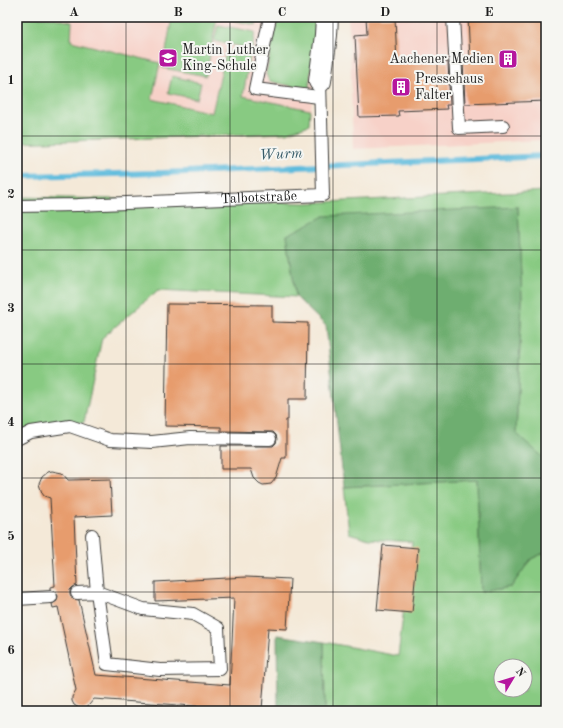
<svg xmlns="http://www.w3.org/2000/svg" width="563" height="728" viewBox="0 0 563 728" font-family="'Old Standard TT',serif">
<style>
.built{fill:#f7d1c8}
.green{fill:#88ca82;stroke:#52734f;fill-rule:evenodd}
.forest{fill:#6eae70;stroke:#456546}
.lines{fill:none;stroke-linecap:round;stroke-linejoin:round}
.stream{stroke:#5fbcdd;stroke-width:6}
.building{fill:#e79c6d}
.lane-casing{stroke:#3c3b38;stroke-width:14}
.street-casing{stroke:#3c3b38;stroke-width:24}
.lane{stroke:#fff;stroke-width:12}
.street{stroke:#fff;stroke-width:22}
.grid{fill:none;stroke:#1c1c1c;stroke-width:1;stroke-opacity:0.55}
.labels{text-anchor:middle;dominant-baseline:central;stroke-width:4;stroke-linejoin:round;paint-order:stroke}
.poi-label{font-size:14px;fill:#1c1c1c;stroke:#f6f6f2;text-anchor:start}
.street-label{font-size:14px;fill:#1c1c1c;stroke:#f6f6f2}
.water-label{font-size:15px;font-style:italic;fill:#375c69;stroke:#f6f6f2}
.neatline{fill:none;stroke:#1c1c1c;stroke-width:1.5}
.grid-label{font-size:13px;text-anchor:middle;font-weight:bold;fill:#1c1c1c}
</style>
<rect width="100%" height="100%" fill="#f6f6f2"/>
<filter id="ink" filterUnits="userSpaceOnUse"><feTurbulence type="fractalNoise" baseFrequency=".025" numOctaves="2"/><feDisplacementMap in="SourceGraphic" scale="8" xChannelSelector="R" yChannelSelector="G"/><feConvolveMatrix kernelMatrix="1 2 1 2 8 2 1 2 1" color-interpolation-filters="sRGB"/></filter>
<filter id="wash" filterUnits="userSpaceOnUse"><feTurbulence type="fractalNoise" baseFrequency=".012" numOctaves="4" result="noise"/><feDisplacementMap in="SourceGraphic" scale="16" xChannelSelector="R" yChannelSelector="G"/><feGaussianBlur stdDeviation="0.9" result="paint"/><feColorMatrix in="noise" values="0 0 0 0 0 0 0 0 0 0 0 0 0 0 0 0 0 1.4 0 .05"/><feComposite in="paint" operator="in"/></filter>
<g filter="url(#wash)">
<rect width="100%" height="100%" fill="#f4e9d8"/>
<path class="built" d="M17 17H322L324 24 313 92 309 125 285 134 17 143Z
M348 17H546V140L353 149 350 40Z"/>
<path class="green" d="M17 17H50L72 22 71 41 160 63 152 99 212 113 226 51 250 56 243 96 310 110 309 125 286 133 17 143Z
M172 17H217L206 76 163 68Z
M232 17H258L256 25 231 20Z
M278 17H315L316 24 309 90 269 81 266 74Z
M218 25 255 32 252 49 214 41Z
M172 76 201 83 197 99 168 93Z
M546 191V460L516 434 522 300 518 207 287 235 296 297 158 290 102 338 84 422 28 429 17 436V197L306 203Z
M477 480 481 592 511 587 531 559 546 552V711H325L324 642 398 656 412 542 369 539 349 533 344 487ZM501 666H525V690H501Z"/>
<path class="forest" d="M518 207 522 300 516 433 546 460V552L531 559 511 587 481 592 477 480 344 487 326 326 296 297 287 235 324 216Z
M277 635 324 642 325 711H278Z"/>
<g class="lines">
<path class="stream" d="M17 176 163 173 546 156"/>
</g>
<g id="blocks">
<path class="building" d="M366 17H395L397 64 448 62 450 105H446L447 109 398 111 399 116 359 117 355 35 367 34Z
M468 17H546V101L465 104 463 62 470 61Z
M167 304 272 305V322L308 323 307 399H288V420H286V458H282L276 478 271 484 263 485 259 483 254 478 251 469H221V446H273L276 443 277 439 276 435 273 432 221 431V427L165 426Z
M52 471 62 473 68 480 110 479 112 515 74 517 77 585 73 587 70 590V594L73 599 79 600 96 675 230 685 234 598 155 601V582L246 577 290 579 287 629 268 628 262 710H249L94 699 89 705 84 709 79 708 74 705 72 701V697L76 690 58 607 53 608 52 604 57 601 58 596 55 591 50 590V587L55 586 50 498 44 496 42 493 39 484 42 477 48 472Z
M383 545 418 548 412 613 377 610Z"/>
</g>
</g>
<g filter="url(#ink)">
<use href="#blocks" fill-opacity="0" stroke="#3c3b38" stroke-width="1"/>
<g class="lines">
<defs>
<g id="lane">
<path d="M270 17 255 89 319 97"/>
<path d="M453 17 459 128 503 126"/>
<path id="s1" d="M17 206 78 205 323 195 320 81"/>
<path d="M17 439 31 432 70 426 110 440 152 442 190 438 270 439"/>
<path d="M77 593 97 592 143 609 193 614 218 628 220 669 160 670 107 664 97 592 92 535"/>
<path d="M17 599 51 597"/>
</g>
<path id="street" d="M320 81 326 35 327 17"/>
</defs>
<use href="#lane" class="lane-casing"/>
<use href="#street" class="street-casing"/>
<use href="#lane" class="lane"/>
<use href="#street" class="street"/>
</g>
</g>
<path class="grid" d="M126 17V711M230 17V711M333 17V711M437 17V711M17 136H546M17 250H546M17 364H546M17 478H546M17 592H546"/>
<defs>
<symbol id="school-square" viewBox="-11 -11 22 22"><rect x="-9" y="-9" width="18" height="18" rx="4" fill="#b5179e" stroke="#f6f6f2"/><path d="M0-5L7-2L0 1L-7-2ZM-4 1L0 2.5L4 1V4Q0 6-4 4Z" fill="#fff"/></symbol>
<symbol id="building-square" viewBox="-11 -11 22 22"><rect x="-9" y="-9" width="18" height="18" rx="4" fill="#b5179e" stroke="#f6f6f2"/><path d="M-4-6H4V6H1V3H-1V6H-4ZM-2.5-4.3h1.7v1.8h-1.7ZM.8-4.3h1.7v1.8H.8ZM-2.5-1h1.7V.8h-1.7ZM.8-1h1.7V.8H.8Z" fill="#fff"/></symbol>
</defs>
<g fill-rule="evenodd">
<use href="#school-square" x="157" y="47" width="22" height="22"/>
<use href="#building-square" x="497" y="48" width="22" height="22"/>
<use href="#building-square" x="390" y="76" width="22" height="22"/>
</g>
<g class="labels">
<g class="poi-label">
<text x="182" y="50">Martin Luther<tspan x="182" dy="16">King-Schule</tspan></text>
<text x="494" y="59" text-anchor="end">Aachener Medien</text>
<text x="415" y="79">Pressehaus<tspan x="415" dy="16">Falter</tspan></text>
</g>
<g class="street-label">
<text stroke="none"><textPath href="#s1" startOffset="242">Talbotstraße</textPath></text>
</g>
<g class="water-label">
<text transform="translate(281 155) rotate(-3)">Wurm</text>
</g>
</g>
<rect width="563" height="728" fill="none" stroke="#f6f6f2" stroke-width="44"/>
<g transform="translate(513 678) rotate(52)"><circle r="19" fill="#f6f6f2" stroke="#9f9f9c"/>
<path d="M0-3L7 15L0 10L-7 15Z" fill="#b5179e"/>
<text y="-6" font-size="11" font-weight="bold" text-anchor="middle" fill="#1c1c1c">N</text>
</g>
<rect x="22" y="22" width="519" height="684" class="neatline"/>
<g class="grid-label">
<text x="74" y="16">A</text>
<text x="178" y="16">B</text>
<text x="282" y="16">C</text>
<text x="385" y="16">D</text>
<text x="489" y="16">E</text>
<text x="11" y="84">1</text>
<text x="11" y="198">2</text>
<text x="11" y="312">3</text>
<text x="11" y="426">4</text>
<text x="11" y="540">5</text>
<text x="11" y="654">6</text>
</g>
</svg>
